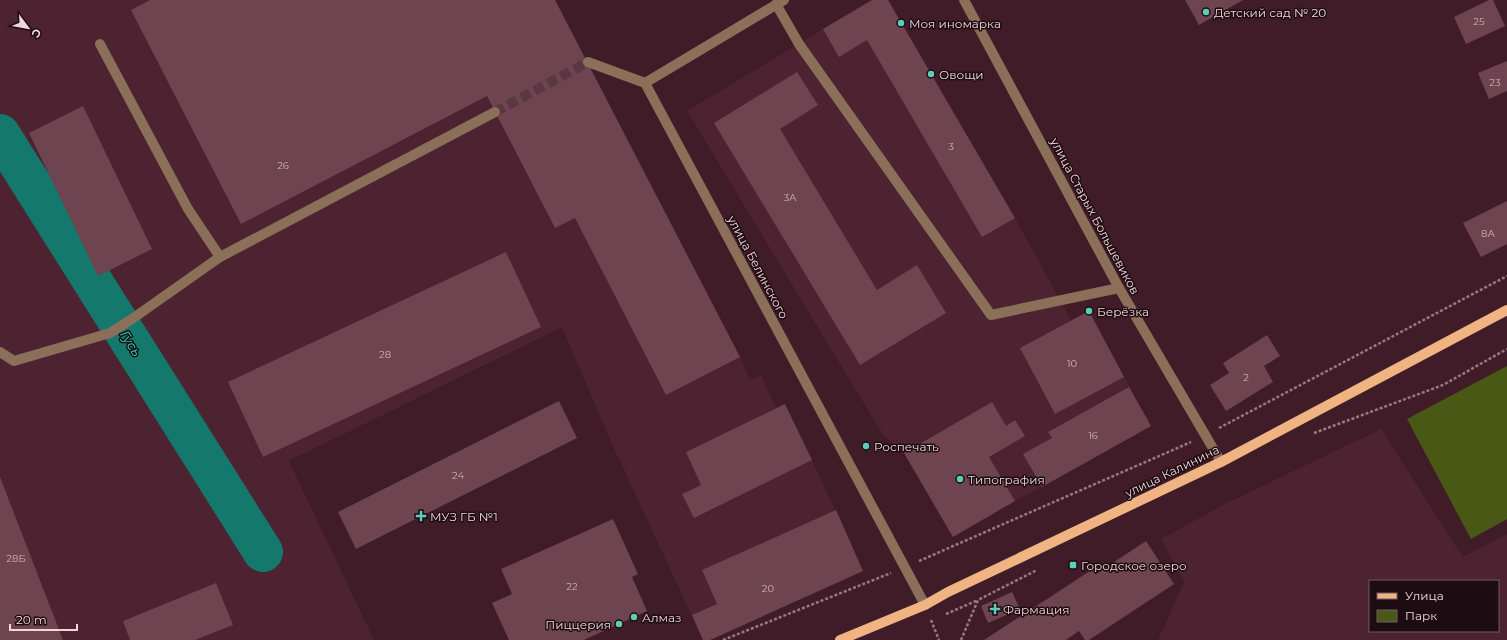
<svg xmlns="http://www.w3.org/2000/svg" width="1507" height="640" viewBox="0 0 1507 640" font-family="Montserrat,sans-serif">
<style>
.built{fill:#4d2231;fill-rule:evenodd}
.green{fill:#495814}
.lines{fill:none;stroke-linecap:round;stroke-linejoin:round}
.river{stroke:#14796c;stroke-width:40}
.building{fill:#6d4450}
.minor-tunnel{stroke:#5a3843;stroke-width:10;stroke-dasharray:10 5;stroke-linecap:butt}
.path{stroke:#987982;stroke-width:2.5;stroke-dasharray:3 2;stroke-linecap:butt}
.minor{stroke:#8b6f58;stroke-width:10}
.major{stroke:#efb482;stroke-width:10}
.poi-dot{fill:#5bcebb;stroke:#1d0c11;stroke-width:1.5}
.labels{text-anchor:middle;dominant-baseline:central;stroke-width:3;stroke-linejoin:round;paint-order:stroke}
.number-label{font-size:10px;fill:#cfb2ba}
.poi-label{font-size:12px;fill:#f0d7dd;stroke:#1d0c11;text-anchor:start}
.street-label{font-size:12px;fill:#f0d7dd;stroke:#1d0c11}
.water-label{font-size:13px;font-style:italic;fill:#2fe3cb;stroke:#1d0c11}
</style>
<rect width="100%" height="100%" fill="#401c28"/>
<path class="built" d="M0 0H555L740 357 750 380 761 375 776 408 785 404 812 460 863 571 710 640H703L612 444 562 327 289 461 374 640H0Z
M888 0 1015 218 1071 320 1089 311 1151 426 1015 501 953 537 904 453 883 435 687 111 823 29Z
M1381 429 1463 557 1507 534V640H1158L1184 582 1161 539 1225 504ZM1370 581H1498V631H1370Z"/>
<path class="green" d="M1507 366V519L1471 539 1407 419Z"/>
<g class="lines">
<path class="river" d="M0 134 263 552"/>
</g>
<path class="building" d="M150 0H555L740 357 666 395 575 218 555 228 487 96 241 224 131 10Z
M872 0H888L1015 218 982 237 867 40 839 57 823 29Z
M1185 0H1243L1199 25Z
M1489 0H1493L1505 26 1466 44 1454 17Z
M1507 61V91L1489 99 1478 73Z
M797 72 818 105 780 129 877 290 917 265 946 313 860 365 714 123Z
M83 106 152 249 98 276 29 133Z
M1507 201V244L1481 257 1463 223Z
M506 252 541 327 263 457 228 382Z
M1089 311 1124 377 1055 414 1020 348Z
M1267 335 1280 356 1264 366 1273 382 1226 411 1210 385 1229 373 1223 363Z
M1129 387 1151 426 1042 487 1023 454 1052 438 1048 432Z
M559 401 577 438 356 549 338 512Z
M992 402 1006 426 1015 420 1025 436 989 457 1015 501 953 537 904 453Z
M785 404 812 460 694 518 682 494 701 485 686 452Z
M0 477 63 640H0Z
M836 510 863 571 710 640H703L692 615 717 604 702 570Z
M613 519 638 574 632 577 647 611 584 640H509L492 603 512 594 501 569Z
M1146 541 1174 584 1089 640H1085L1079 631 1066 640H984L1093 569 1096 574Z
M216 583 233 625 195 640H130L123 621Z
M1012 592 1020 609 988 623 981 606Z"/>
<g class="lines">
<path class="minor-tunnel" d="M495 112 588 62"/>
<path class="path" d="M1219 428 1507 276
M1314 433 1443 385 1507 349
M919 561 1191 442
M946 614 978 600
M931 620 939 640
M723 640 891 573
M961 640 978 600 1037 570"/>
<path class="minor" d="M784 0 645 83 925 605
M964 0 1119 288 1221 462
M776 4 799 44 991 315 1119 288
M100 44 188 209 220 257
M588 62 645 83
M0 352 14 361 110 333 132 319 220 257 495 112"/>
<path class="major" d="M840 640 925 605 948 592 1221 462 1507 310"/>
</g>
<g class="poi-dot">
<circle cx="1206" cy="12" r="4"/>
<circle cx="901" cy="23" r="4"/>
<circle cx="931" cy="74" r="4"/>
<circle cx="1089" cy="311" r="4"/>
<circle cx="866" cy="446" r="4"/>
<circle cx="960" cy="479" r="4"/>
<path d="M419 510h4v4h4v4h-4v4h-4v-4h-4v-4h4z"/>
<rect x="1069" y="561" width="8" height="8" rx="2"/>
<path d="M993 603h4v4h4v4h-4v4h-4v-4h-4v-4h4z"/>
<circle cx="634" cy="617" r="4"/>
<circle cx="619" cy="624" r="4"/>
</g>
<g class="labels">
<g class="number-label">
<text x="1479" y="21">25</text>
<text x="1495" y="82">23</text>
<text x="951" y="146">3</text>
<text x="283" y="165">26</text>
<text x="790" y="197">3А</text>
<text x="1488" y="233">8А</text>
<text x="385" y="354">28</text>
<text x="1072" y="363">10</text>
<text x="1246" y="377">2</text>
<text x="1093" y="435">16</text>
<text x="458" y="475">24</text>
<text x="16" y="558">28Б</text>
<text x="572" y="586">22</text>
<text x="768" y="588">20</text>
</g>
<g class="poi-label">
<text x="1214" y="12">Детский сад № 20</text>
<text x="909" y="23">Моя иномарка</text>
<text x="939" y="74">Овощи</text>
<text x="1097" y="311">Берёзка</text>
<text x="874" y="446">Роспечать</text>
<text x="968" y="479">Типография</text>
<text x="430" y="516">МУЗ ГБ №1</text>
<text x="1081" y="565">Городское озеро</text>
<text x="1003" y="609">Фармация</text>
<text x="642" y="617">Алмаз</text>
<text x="611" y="624" text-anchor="end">Пиццерия</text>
</g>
<g class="street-label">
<text transform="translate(1095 216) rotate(62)">улица Старых Большевиков</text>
<text transform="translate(758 267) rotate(62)">улица Белинского</text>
<text transform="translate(1172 471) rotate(-26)">улица Калинина</text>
</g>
<g class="water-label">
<text transform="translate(131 343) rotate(58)">Гусь</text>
</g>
</g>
<rect x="1369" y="580" width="130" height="52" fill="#1d0c11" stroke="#715d63"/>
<rect x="1377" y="593" width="20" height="6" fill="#efb482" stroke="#715d63"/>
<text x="1405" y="600" font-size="12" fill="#f0d7dd">Улица</text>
<rect x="1377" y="610" width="20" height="12" fill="#495814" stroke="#715d63"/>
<text x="1405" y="620" font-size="12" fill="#f0d7dd">Парк</text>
<g transform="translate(28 28) rotate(122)" stroke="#1d0c11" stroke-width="3" paint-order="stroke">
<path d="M0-3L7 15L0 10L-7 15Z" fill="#f0d7dd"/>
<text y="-6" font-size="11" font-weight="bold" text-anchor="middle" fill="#f0d7dd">С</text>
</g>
<path d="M10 624v6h67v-6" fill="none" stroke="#f0d7dd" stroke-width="2"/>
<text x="16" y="624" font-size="12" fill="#f0d7dd" stroke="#1d0c11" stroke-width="3" paint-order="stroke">20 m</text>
</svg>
